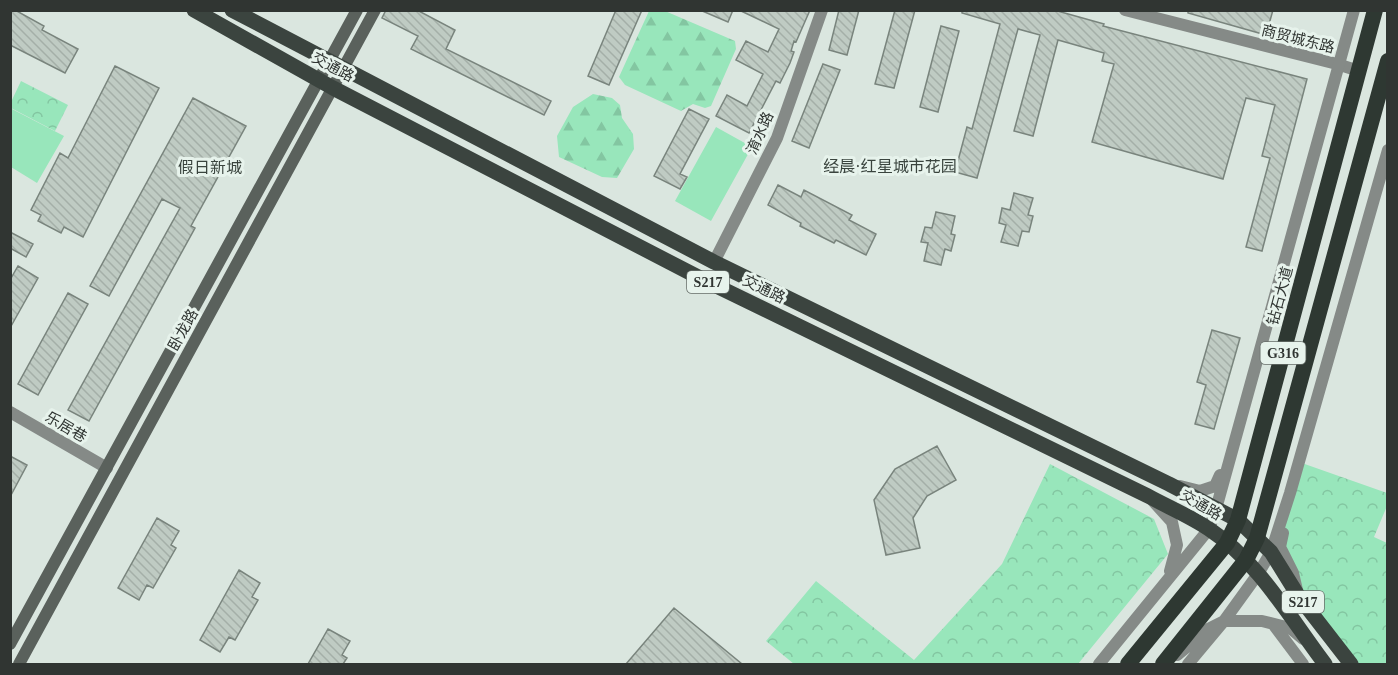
<svg xmlns="http://www.w3.org/2000/svg" width="1398" height="675" viewBox="0 0 1398 675" font-family="'Times New Roman','Noto Sans SC',serif">
<style>
.grass{fill:#98e6bb}
.forest{fill:url(#forest-firs)}
.park{fill:url(#park-crowns)}
.building{fill:url(#building-back-hatch);stroke:#79847d;stroke-width:1.5}
.lines{fill:none;stroke-linecap:round;stroke-linejoin:round}
.minor{stroke:#858a87;stroke-width:12}
.tertiary{stroke:#858a87;stroke-width:12}
.secondary{stroke:#5a615c;stroke-width:12}
.primary{stroke:#3b443f;stroke-width:15}
.trunk{stroke:#2e3832;stroke-width:16}
.labels{text-anchor:middle;dominant-baseline:central;stroke-width:6;stroke-linejoin:round;paint-order:stroke}
.shield{fill:#e7f3ec;stroke:#676e6a;stroke-width:1.5}
.shield-label{font-size:14px;font-weight:bold;fill:#303532}
.street-label{font-size:15px;fill:#303532;stroke:#e7f3ec}
.neighbourhood-label{font-size:16px;fill:#3a443e;stroke:#e7f3ec}
</style>
<defs>
<pattern id="forest-firs" width="22" height="20" patternUnits="userSpaceOnUse" patternTransform="scale(1.5)"><rect width="22" height="20" fill="#98e6bb"/><path d="M5 1l3.5 6h-7zM16 11l3.5 6h-7z" fill="#83c6a1"/></pattern>
<pattern id="park-crowns" width="20" height="18" patternUnits="userSpaceOnUse" patternTransform="scale(1.5)"><rect width="20" height="18" fill="#98e6bb"/><path d="M2 6a3 3 0 1 1 6 0M12 15a3 3 0 1 1 6 0" fill="none" stroke="#83c6a1"/></pattern>
<pattern id="building-back-hatch" width="6" height="6" patternUnits="userSpaceOnUse" patternTransform="scale(1.5)"><rect width="6" height="6" fill="#bfcbc3"/><path d="M-1 5l2 2M0 0l6 6M5-1l2 2" fill="none" stroke="#a4afa8"/></pattern>
</defs>
<rect width="100%" height="100%" fill="#dae6df"/>
<path class="grass" d="M10 108 64 136 37 183 11 167Z
M716 127 752 147 711 221 675 201Z"/>
<path class="forest" d="M649 11H665L735 41 736 49 711 106 705 108 693 104 681 111 625 85 619 77Z
M593 94 612 98 620 105 622 118 633 134 634 149 617 178 602 177 559 157 557 136 573 107Z"/>
<path class="park" d="M21 81 68 105 55 131 11 108V102Z
M1299 462 1387 493V506L1374 537 1387 543V664H1351L1299 597 1283 534Z
M1050 464 1154 519 1168 554 1078 664H794L766 641 816 581 914 660 1002 564Z"/>
<path class="building" d="M10 10H15L44 26 42 30 78 49 65 73 10 45Z
M386 10H417L455 30 446 49 551 101 544 115 411 49 418 36 382 18Z
M616 10H642L609 85 588 76Z
M700 10H733L728 22Z
M739 10H810L796 42 794 41 791 51 794 52 790 63 780 83 776 81 749 133 716 116 727 95 747 106 763 74 736 60 746 41 768 52 779 29Z
M839 10H859L847 55 829 50Z
M895 10H915L894 88 875 84Z
M962 10H1054L1104 24 1103 26 1307 79 1262 251 1246 247 1270 158 1262 156 1275 105 1246 98 1223 179 1092 142 1114 64 1102 61 1104 53 1058 40 1033 136 1014 131 1040 35 1018 29 977 178 955 172 967 127 972 129 1000 24 962 13Z
M1188 10H1273L1266 35 1188 13Z
M941 26 959 31 938 112 920 107Z
M823 64 840 70 809 148 792 141Z
M115 66 159 88 83 237 64 227 61 233 38 221 41 215 31 210 60 153 68 158Z
M193 98 246 126 191 226 195 228 89 421 68 410 180 208 162 199 109 296 90 286Z
M689 109 709 119 680 174 687 177 680 189 654 176Z
M778 185 801 197 804 190 852 215 849 220 876 234 866 255 836 240 834 243 800 226 801 223 768 205Z
M1014 193 1033 198 1028 215 1033 216 1029 232 1022 231 1018 246 1001 242 1006 225 999 223 1002 208 1010 210Z
M936 212 955 216 951 234 955 235 951 251 945 249 941 265 924 261 928 243 921 242 925 227 932 228Z
M10 232 33 244 26 257 10 248Z
M18 266 38 278 10 328V280Z
M68 293 88 304 38 395 18 384Z
M1212 330 1240 338 1214 429 1195 424 1206 385 1197 382Z
M937 446 956 480 927 496 913 518 920 548 886 555 874 500 895 469Z
M10 456 27 465 10 497Z
M157 518 179 531 171 545 176 548 153 588 147 585 139 600 118 588Z
M239 570 260 583 252 597 258 600 235 640 229 637 220 652 200 640Z
M674 608 742 664H626Z
M328 629 350 641 342 655 347 658 343 664H308Z"/>
<g class="lines">
<path class="minor" d="M1125 10 1337 64 1359 71
M714 262 777 138 822 10
M10 412 107 468"/>
<path class="tertiary" d="M1180 486 1200 491 1215 486 1220 475
M1153 501 1172 522 1177 545 1170 571
M1283 533 1280 547 1293 573 1297 590
M1273 624 1303 664
M1177 655 1210 628 1224 621H1262L1290 628 1303 639
M1099 664 1209 529 1216 509 1354 10
M1188 664 1224 621 1258 574 1271 552 1290 493 1388 150"/>
<path class="secondary" d="M10 644 357 10
M19 664 375 10"/>
<path class="primary" d="M194 10 333 88 702 279 1148 496C1168 507 1190 516 1209 529 1259 562 1290 618 1325 664
M232 10 714 262 1169 484 1238 520 1271 552 1299 597 1351 664"/>
<path class="trunk" d="M1128 664 1227 543 1238 520 1375 10
M1163 664 1246 560 1257 538 1388 61"/>
</g>
<g class="labels">
<g class="shield">
<rect x="687" y="271" width="42" height="22" rx="4.5"/>
<rect x="1260.5" y="342" width="45" height="22" rx="4.5"/>
<rect x="1282" y="591" width="42" height="22" rx="4.5"/>
</g>
<g class="shield-label">
<text x="708" y="282">S217</text>
<text x="1283" y="353">G316</text>
<text x="1303" y="602">S217</text>
</g>
<g class="street-label">
<text transform="translate(1298 39) rotate(14)">商贸城东路</text>
<text transform="translate(333 67) rotate(28)">交通路</text>
<text transform="translate(760 133) rotate(-66)">淯水路</text>
<text transform="translate(764 289) rotate(26)">交通路</text>
<text transform="translate(1280 296) rotate(-75)">钻石大道</text>
<text transform="translate(183 330) rotate(-61)">卧龙路</text>
<text transform="translate(66 427) rotate(30)">乐居巷</text>
<text transform="translate(1201 505) rotate(30)">交通路</text>
</g>
<g class="neighbourhood-label">
<text x="890" y="166">经晨·红星城市花园</text>
<text x="210" y="167">假日新城</text>
</g>
</g>
<rect width="1398" height="675" fill="none" stroke="#303532" stroke-width="24"/>
</svg>
